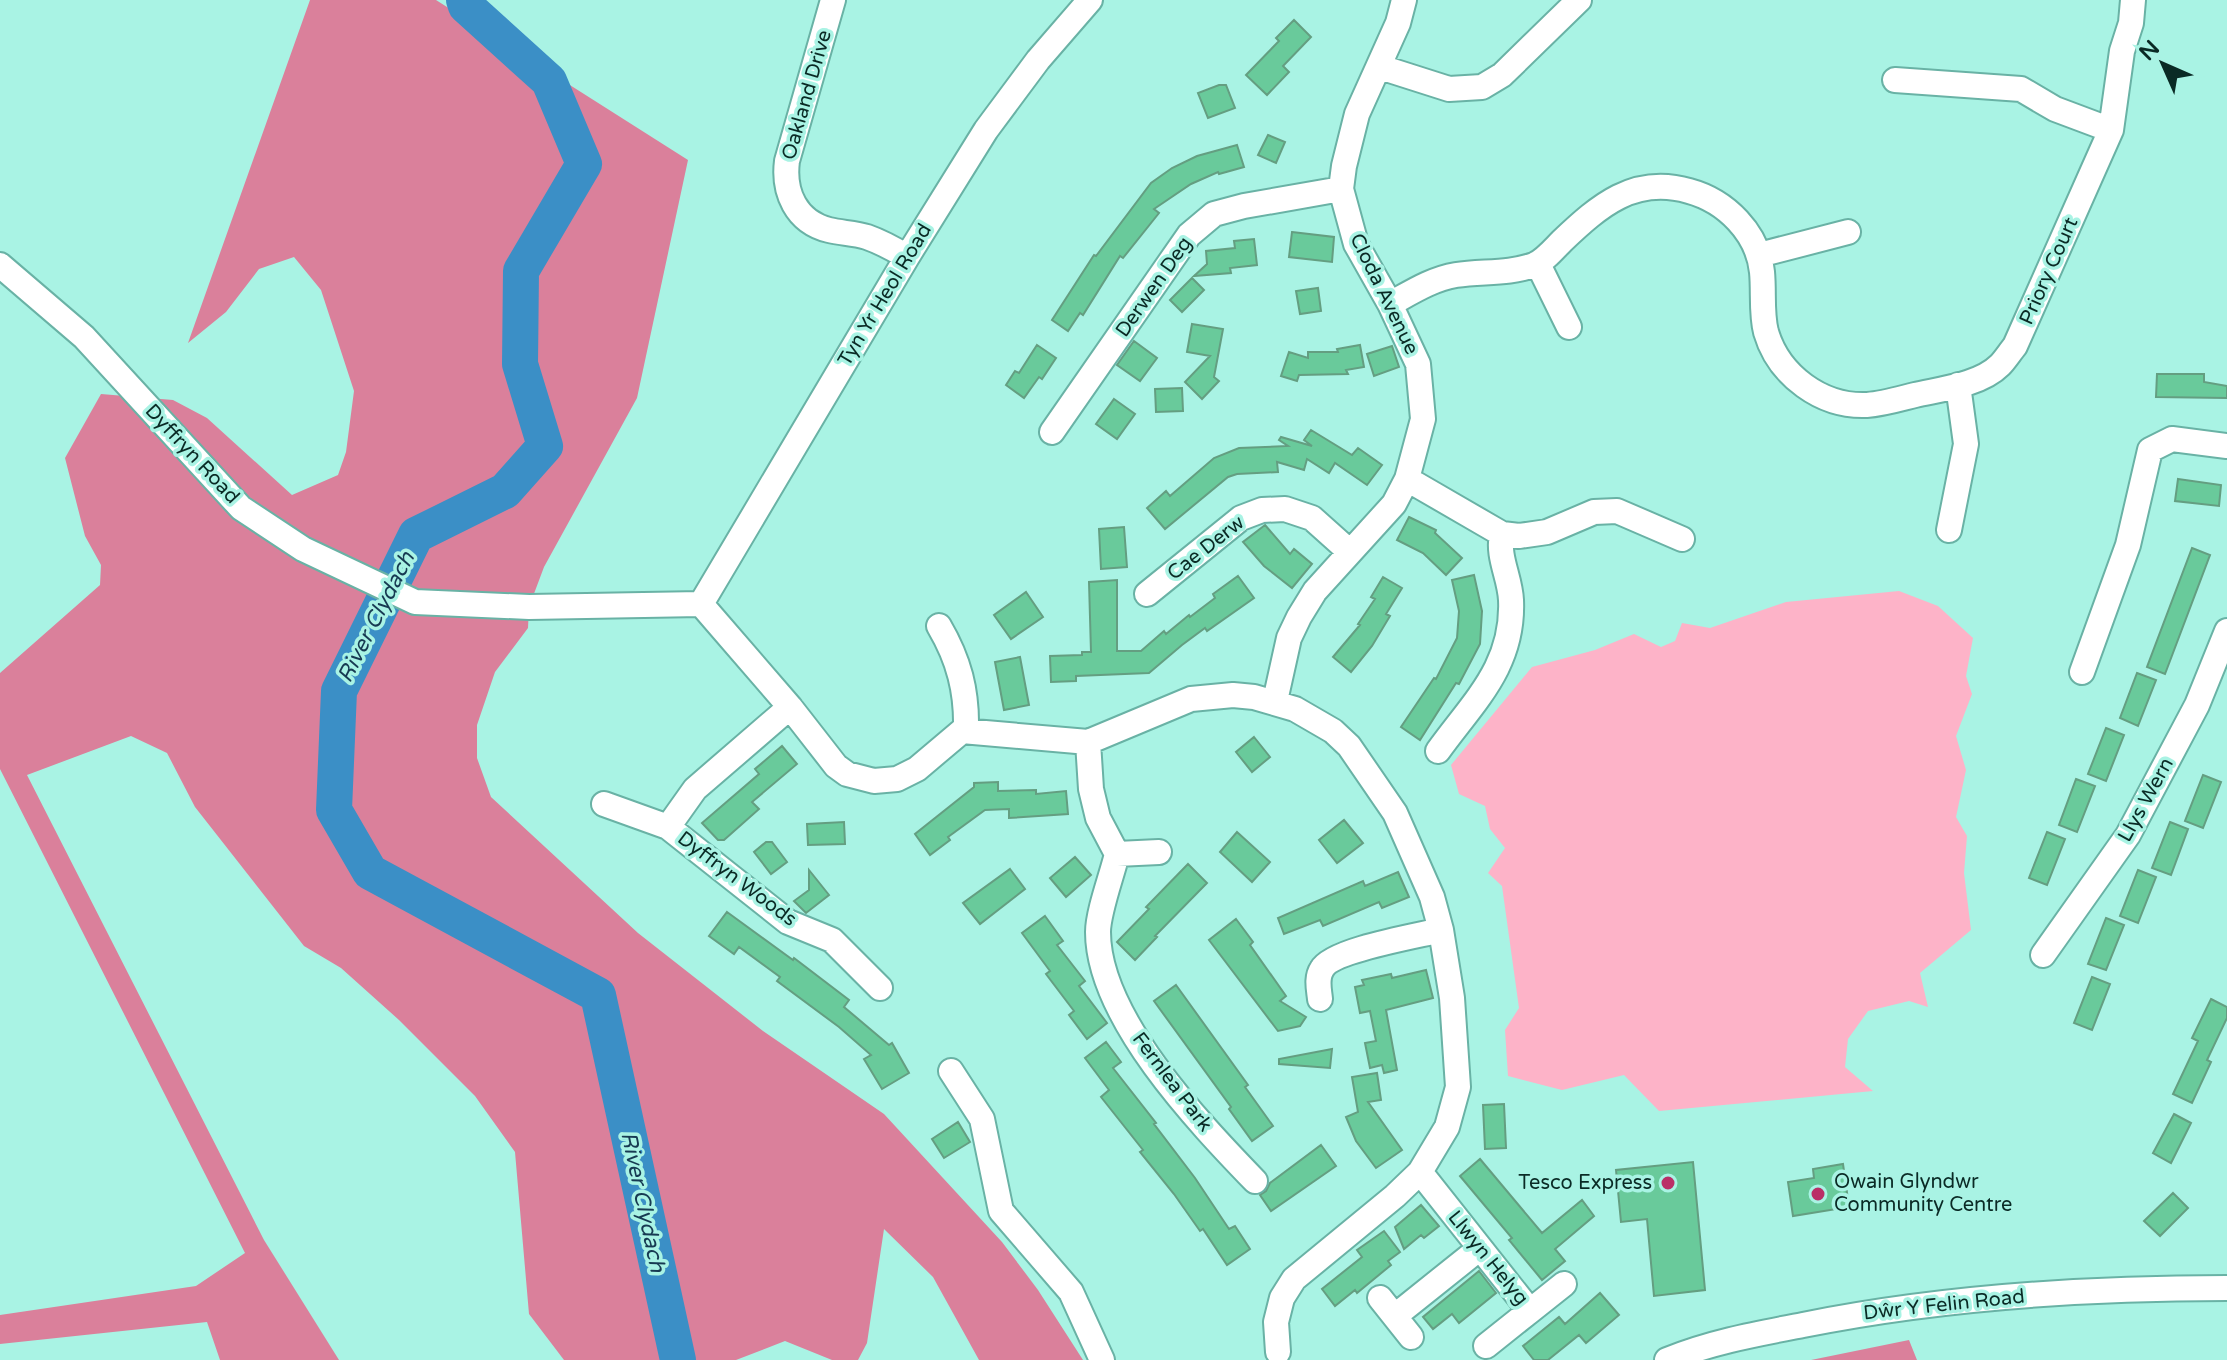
<svg xmlns="http://www.w3.org/2000/svg" width="2227" height="1360" viewBox="0 0 2227 1360" font-family="'Varela Round',sans-serif">
<style>
.green{fill:#fdb3c8}
.forest{fill:#da809b}
.lines{fill:none;stroke-linecap:round;stroke-linejoin:round}
.river{stroke:#3b8fc6;stroke-width:36}
.building{fill:#69ca9b;stroke:#649e81;stroke-width:2}
.street-casing{stroke:#69b2a5;stroke-width:28}
.street{stroke:#fff;stroke-width:24}
.poi-dot{fill:#ba2f67;stroke:#a9f3e4;stroke-width:3}
.labels{text-anchor:middle;dominant-baseline:central;stroke-width:7;stroke-linejoin:round;paint-order:stroke}
.street-label{font-size:20px;fill:#0a2a25;stroke:#a9f3e4}
.poi-label{font-size:20px;fill:#0a2a25;stroke:#a9f3e4;text-anchor:start}
.water-label{font-size:22px;font-style:italic;fill:#173a52;stroke:#a9f3e4}
</style>
<rect width="100%" height="100%" fill="#a9f3e4"/>
<path class="green" d="M1899 591 1938 606 1973 638 1966 676 1972 694 1956 736 1966 770 1956 817 1967 836 1964 873 1971 930 1920 973 1928 1007 1909 1001 1868 1011 1848 1039 1845 1067 1873 1091 1659 1111 1624 1075 1562 1090 1508 1076 1505 1030 1519 1008 1502 886 1488 873 1505 848 1490 829 1485 806 1459 794 1451 765 1532 667 1595 650 1634 634 1661 647 1675 641 1682 623 1710 628 1786 602Z"/>
<path class="forest" d="M310 0H436L688 160 637 398 544 567 529 607 528 628 495 672 477 725V758L491 797 638 933 763 1031 884 1114 1002 1242 1038 1290 1083 1360H979L933 1277 884 1229 867 1343 858 1360H832L785 1341 736 1360H564L529 1314 515 1152 475 1096 399 1020 341 968 304 946 195 807 167 753 131 736 27 775 264 1240 339 1360H220L207 1322 0 1344V1315L196 1286 245 1253 0 769V673L100 585 101 565 85 536 65 458 101 394 173 400 207 418 292 495 338 475 346 452 354 391 321 290 294 257 259 269 226 312 188 343Z
M1909 1340 1917 1360H1811Z"/>
<g class="lines">
<path class="river" d="M464 0 466 6 549 81 584 164 521 271 520 364 545 446 505 491 416 535 339 691 334 810 370 872 598 995 678 1360"/>
</g>
<path class="building" d="M1294 20 1311 37 1283 66 1289 72 1267 95 1246 75 1279 41 1276 38Z
M1219 85H1226L1235 108 1208 118 1198 93Z
M1268 135 1285 142 1276 163 1258 155Z
M1237 145 1244 167 1219 174 1218 172 1191 184 1154 209 1159 213 1123 258 1120 256 1083 315 1080 313 1068 331 1052 320 1094 255 1096 256 1151 183 1172 168 1197 156Z
M1292 232 1334 237 1332 262 1289 257Z
M1254 239 1257 265 1230 268 1231 273 1194 276 1207 264 1206 251 1235 248 1234 241Z
M1192 278 1204 290 1182 312 1170 300Z
M1318 288 1321 311 1300 314 1296 291Z
M1192 324 1223 329 1214 377 1219 381 1202 399 1185 382 1210 356 1187 352Z
M1134 341 1157 358 1140 381 1117 365Z
M1037 345 1056 358 1042 379 1039 377 1024 398 1006 385 1015 371 1019 373Z
M1360 345 1364 367 1346 370 1348 374 1299 375 1297 381 1281 376 1289 352 1308 358V352H1338L1337 349Z
M1392 346 1399 367 1374 376 1367 354Z
M2157 374H2204V382L2227 386V398L2156 397Z
M1182 388 1183 411 1156 412 1155 389Z
M1114 399 1135 414 1117 439 1096 424Z
M1311 430 1352 455 1358 448 1382 465 1367 485 1335 463 1329 473 1307 459 1304 470 1277 462 1278 472 1237 474 1228 477 1165 529 1147 508 1166 491 1170 496 1214 458 1239 448 1288 446 1279 440 1281 437 1312 446 1304 440Z
M2178 479 2221 485 2219 506 2175 501Z
M1409 517 1436 530 1435 533 1462 558 1446 575 1423 553 1397 540Z
M1265 525 1290 554 1294 549 1312 564 1292 588 1264 566 1243 542Z
M1124 527 1127 567 1101 569 1099 529Z
M2192 548 2210 555 2165 674 2147 667Z
M1474 575 1482 611 1480 644 1459 684 1456 683 1420 740 1401 727 1434 678 1436 679 1457 638 1459 611 1452 580Z
M1238 576 1254 598 1207 631 1205 628 1182 645 1149 673 1076 676V681L1051 682 1050 656 1082 655V652H1091L1089 582 1117 580V651H1141L1164 631 1166 634 1189 615 1190 617 1215 598 1213 594Z
M1383 577 1402 588 1386 614 1390 616 1372 646 1351 672 1333 657 1360 625 1358 624 1375 599 1371 597Z
M1026 592 1043 617 1011 639 994 615Z
M1020 657 1029 705 1004 710 995 662Z
M2137 673 2156 680 2138 726 2120 718Z
M2106 728 2124 735 2106 781 2088 774Z
M1254 737 1270 757 1252 772 1236 752Z
M782 746 797 764 752 802 759 809 724 840H718L702 823 759 774 755 769Z
M2203 775 2221 782 2203 828 2185 821Z
M2076 779 2095 786 2077 832 2059 825Z
M998 782V791L1036 790V794L1066 791 1068 814 1009 818V809L985 810 948 837 950 840 930 855 915 834 974 787V783Z
M1344 820 1363 843 1337 863 1319 840Z
M844 822 845 844 808 845 807 824Z
M2170 822 2188 829 2171 875 2152 868Z
M1237 832 1270 862 1252 882 1220 852Z
M2047 832 2065 839 2047 885 2029 878Z
M766 842H772L787 862 771 874 754 852Z
M1075 857 1091 875 1066 897 1050 878Z
M1188 864 1207 883 1155 936 1157 937 1135 960 1117 942 1149 909 1146 907Z
M1010 869 1025 889 980 924 963 903Z
M809 870 829 895 806 913 794 901 809 890Z
M2138 870 2156 877 2138 923 2120 916Z
M1398 872 1409 897 1382 908 1379 902 1323 926 1320 920 1284 934 1278 918 1363 881 1365 886Z
M727 912 793 960 794 958 849 1000 844 1007 889 1045 892 1043 909 1073 882 1089 864 1059 871 1055 839 1027 777 981 780 977 739 947 734 954 709 936Z
M1045 916 1063 941 1057 945 1085 981 1079 986 1107 1023 1087 1039 1069 1015 1074 1011 1046 974 1050 971 1022 933Z
M2106 918 2124 925 2106 970 2088 964Z
M1236 919 1253 942 1250 945 1286 996 1280 1001 1306 1017 1300 1026 1278 1031 1209 940Z
M1426 970 1433 998 1386 1010 1397 1070 1384 1073 1382 1065 1370 1068 1365 1043 1376 1041 1370 1011 1360 1013 1355 987 1364 985 1362 980 1391 974 1392 978Z
M2092 977 2110 984 2092 1030 2074 1023Z
M1176 985 1248 1085 1245 1087 1273 1126 1252 1141 1229 1109 1231 1107 1154 1001Z
M2211 999 2227 1007V1018L2207 1060 2211 1062 2192 1103 2173 1094 2198 1041 2192 1038Z
M1106 1042 1121 1062 1113 1068 1156 1123 1154 1124 1195 1178 1229 1229 1235 1226 1250 1249 1227 1265 1203 1229 1200 1231 1174 1194 1140 1152 1143 1150 1101 1097 1109 1090 1085 1058Z
M1332 1049 1330 1068 1279 1064V1059Z
M1377 1073 1381 1100 1368 1102 1402 1150 1376 1168 1356 1141 1346 1117 1358 1112 1352 1077Z
M1504 1104 1506 1148 1485 1149 1483 1105Z
M2174 1114 2191 1123 2171 1163 2153 1153Z
M958 1122 970 1142 944 1158 932 1139Z
M1321 1145 1336 1166 1271 1211 1260 1195 1266 1191 1270 1183Z
M1480 1159 1542 1233 1582 1200 1594 1216 1555 1249 1565 1261 1542 1280 1509 1240 1512 1238 1460 1176Z
M1693 1162 1705 1290 1654 1296 1647 1219 1621 1222 1616 1170Z
M1843 1164 1849 1207 1793 1216 1788 1182 1814 1178 1813 1169Z
M2173 1193 2188 1208 2160 1236 2144 1221Z
M1421 1205 1439 1226 1424 1238 1421 1235 1404 1249 1395 1227Z
M1384 1231 1400 1252 1388 1261 1391 1265 1357 1293 1355 1290 1335 1306 1322 1289 1362 1257 1357 1250Z
M1479 1271 1496 1293 1459 1323 1452 1314 1433 1329 1423 1317Z
M1600 1293 1619 1315 1586 1343 1579 1335 1548 1360H1534L1523 1346 1559 1317 1565 1324Z"/>
<g class="lines">
<defs>
<path id="street" d="M833 0 787 161C783 192 796 222 829 230 841 233 855 233 867 237 881 242 894 249 907 257
M1380 67 1449 89 1482 87 1502 75 1579 0
M1895 80 2021 89 2055 109 2111 130 2122 51 2131 23 2133 0
M1759 255 1848 232
M1538 264 1569 327
M0 265 84 337 241 508 303 549 415 602 529 607 701 604
M1390 304C1412 292 1432 279 1456 275 1483 271 1508 274 1534 265 1544 261 1554 249 1562 241 1599 206 1634 175 1689 191 1726 201 1758 233 1762 272 1764 292 1761 313 1766 332 1779 376 1822 407 1867 405 1883 404 1899 399 1915 395 1941 389 1980 385 2000 365 2005 360 2010 352 2015 346L2111 130
M1052 432 1189 235 1214 214 1244 206 1341 189
M1407 479 1502 534 1519 536 1547 532 1594 512 1617 511 1682 539
M1949 530 1966 444 1958 385
M1147 594 1241 518 1262 510 1285 509 1312 518 1350 552
M701 604 790 707 836 766 847 774 874 781 897 779 917 769 962 731 1088 742 1191 699 1233 695 1254 697 1295 709 1333 731 1349 746 1395 813 1432 897 1441 930 1452 998 1458 1087 1447 1127 1420 1172 1395 1196 1294 1279 1282 1298 1276 1322 1278 1352
M701 604 907 257 986 130 1038 60 1090 0
M939 626C959 660 967 691 966 730
M2082 672 2128 545 2150 450 2172 439 2227 446
M1275 701 1289 638 1299 617 1315 591 1394 504 1407 479 1423 419 1418 364 1390 304 1356 244 1341 189 1344 166 1357 114 1398 23 1404 0
M1088 742 1091 789 1098 818 1117 854C1112 875 1098 912 1098 932 1098 1017 1198 1122 1255 1181
M1438 751C1474 701 1514 666 1511 600 1510 577 1497 557 1502 534
M604 804 668 827 788 922 832 940 880 988
M668 827 695 789 790 707
M1117 854 1159 852
M2043 955 2128 835 2197 705 2227 631
M1320 999C1319 989 1316 978 1322 969 1332 950 1417 936 1441 930
M951 1071 982 1119 1001 1211 1071 1292 1102 1360
M1420 1172 1530 1311 1564 1284
M1380 1298 1411 1337
M1395 1316 1480 1248
M1486 1346 1530 1311
M1667 1360C1711 1342 1756 1334 1803 1325 1942 1297 2086 1288 2227 1288"/>
</defs>
<use href="#street" class="street-casing"/>
<use href="#street" class="street"/>
</g>
<g class="poi-dot">
<circle cx="1668" cy="1183" r="8"/>
<circle cx="1818" cy="1194" r="8"/>
</g>
<g class="labels">
<g class="street-label">
<text transform="translate(807 95) rotate(-74)">Oakland Drive</text>
<text transform="translate(2049 271) rotate(-66)">Priory Court</text>
<text transform="translate(1154 287) rotate(-55)">Derwen Deg</text>
<text transform="translate(1384 294) rotate(64)">Cloda Avenue</text>
<text transform="translate(885 295) rotate(-59)">Tyn Yr Heol Road</text>
<text transform="translate(192 454) rotate(47)">Dyffryn Road</text>
<text transform="translate(1206 548) rotate(-38)">Cae Derw</text>
<text transform="translate(2146 800) rotate(-61)">Llys Wern</text>
<text transform="translate(737 879) rotate(37)">Dyffryn Woods</text>
<text transform="translate(1172 1082) rotate(53)">Fernlea Park</text>
<text transform="translate(1488 1258) rotate(51)">Llwyn Helyg</text>
<text transform="translate(1944 1305) rotate(-6)">Dŵr Y Felin Road</text>
</g>
<g class="poi-label">
<text x="1834" y="1182">Owain Glyndwr<tspan x="1834" dy="23">Community Centre</tspan></text>
<text x="1652" y="1183" text-anchor="end">Tesco Express</text>
</g>
<g class="water-label">
<text transform="translate(376 617) rotate(-63)">River Clydach</text>
<text transform="translate(643 1202) rotate(78)">River Clydach</text>
</g>
</g>
<g transform="translate(2163 64) rotate(315)" stroke="#a9f3e4" stroke-width="6" paint-order="stroke">
<path d="M0-6L14 30L0 20L-14 30Z" fill="#0a2a25"/>
<text y="-12" font-size="22" font-weight="bold" text-anchor="middle" fill="#0a2a25">N</text>
</g>
</svg>
